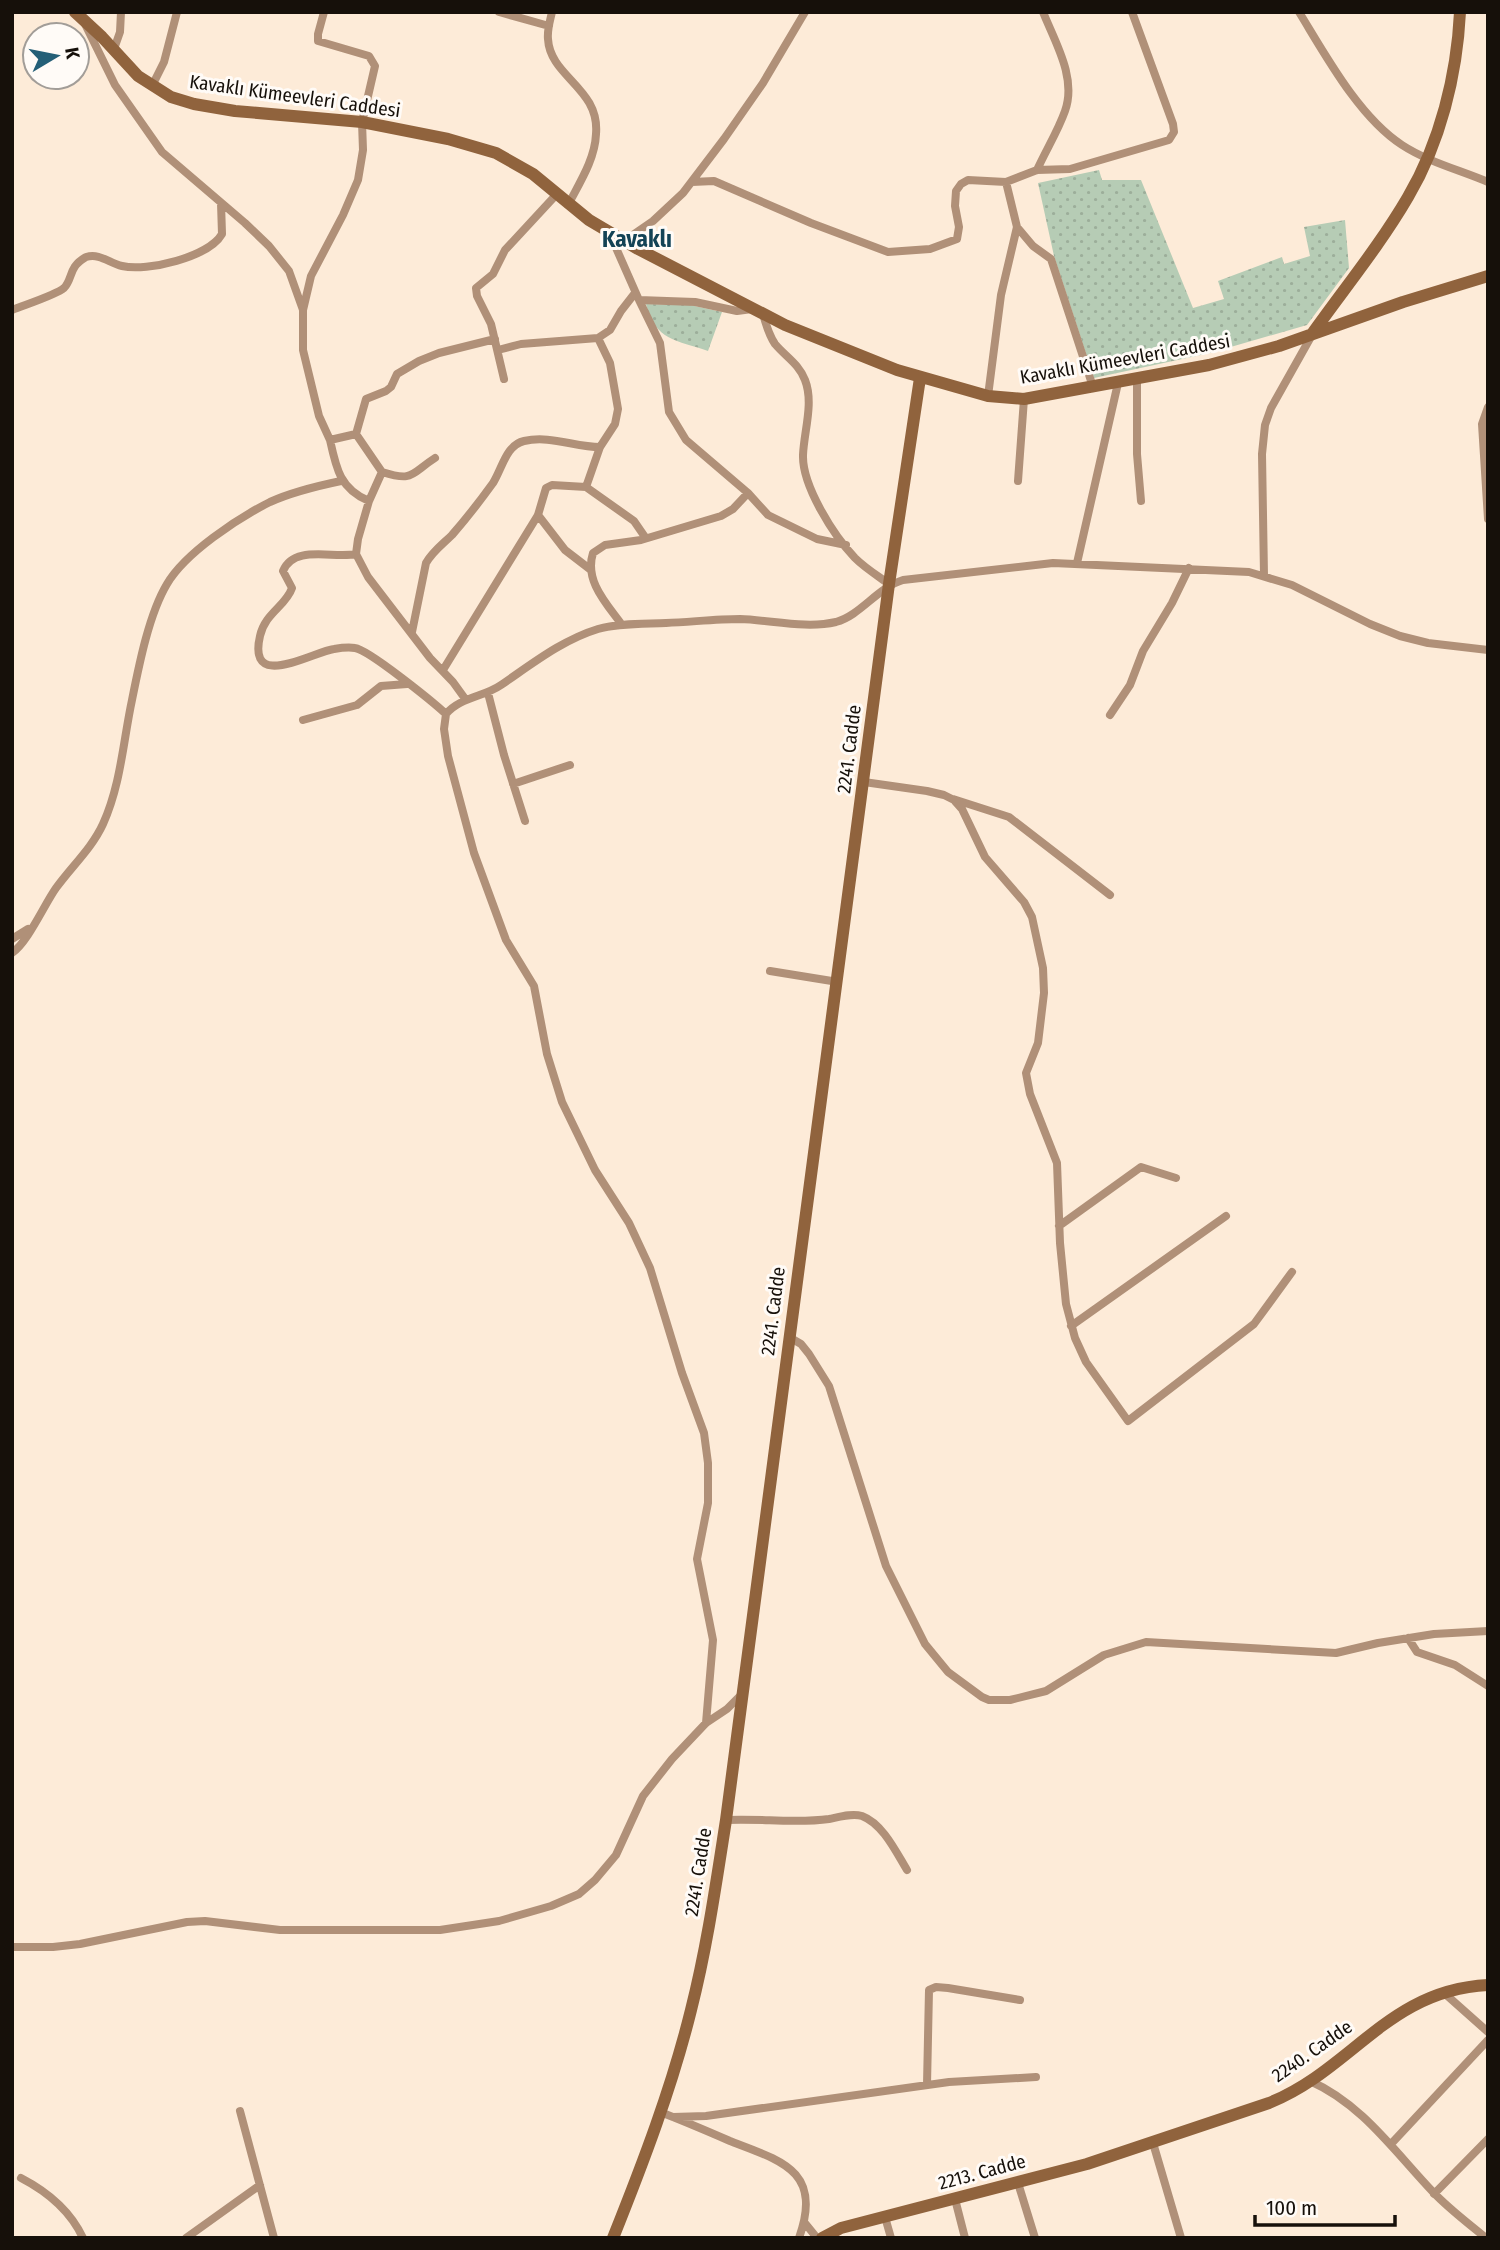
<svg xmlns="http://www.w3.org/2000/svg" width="1500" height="2250" viewBox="0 0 1500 2250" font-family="'Fira Sans Condensed',sans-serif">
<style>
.green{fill:url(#green-dots)}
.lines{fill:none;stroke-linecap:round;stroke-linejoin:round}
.street{stroke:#b09078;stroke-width:8}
.secondary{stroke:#90633d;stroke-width:12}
.labels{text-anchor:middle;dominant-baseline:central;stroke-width:6;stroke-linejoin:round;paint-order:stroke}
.street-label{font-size:19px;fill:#16100a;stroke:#fffbf7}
.quarter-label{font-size:23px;font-weight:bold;fill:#134356;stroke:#fffbf7}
</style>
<defs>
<pattern id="green-dots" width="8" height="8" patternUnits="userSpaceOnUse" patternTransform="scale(1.75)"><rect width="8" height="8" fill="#b6ccb5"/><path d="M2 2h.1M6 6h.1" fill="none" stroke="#9cae9a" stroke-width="1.8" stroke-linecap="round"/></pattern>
</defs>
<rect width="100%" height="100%" fill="#fdebd8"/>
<path class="green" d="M1099 170 1102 180H1141L1193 308 1224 299 1218 281 1282 257 1284 264 1310 256 1304 227 1345 220 1349 268 1307 325 1210 353 1094 378 1054 256 1038 183Z
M646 304 690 305 722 312 708 351C677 340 655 341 646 304Z"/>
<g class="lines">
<path class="street" d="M499 12 549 26
M552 12C550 21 547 30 548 39 550 77 600 88 596 134 595 159 580 182 568 205
M1299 12C1326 56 1359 117 1402 145 1428 162 1460 170 1488 182
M85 24 115 85 162 152 245 223 269 246 289 271 303 310V350L319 416 330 440 356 434 366 399 386 391 391 387 397 374 419 361 439 353 495 339
M114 49 120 32 121 12
M152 86 164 62 177 12
M1037 170C1046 150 1058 131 1065 111 1077 78 1055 42 1043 12
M692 182 714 181 811 223 888 252 930 249 957 239 959 227 955 206 956 191 961 184 968 180 1006 182 1037 170 1070 169 1169 140 1174 132 1173 124 1132 12
M1017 227 1033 246 1051 259 1093 387
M609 232 639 300 695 302 737 311 752 309
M624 241 653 221 683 193 724 139 763 83 805 12
M639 300 660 343 669 412 686 440 748 493 768 515 817 539 846 545
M12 310C24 305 56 295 64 288 73 279 68 267 86 257 100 253 109 263 122 266 147 272 209 257 222 234L221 203
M303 310 311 276 343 215 358 180 363 150 362 122 375 66 369 56 318 41V34L324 12
M763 314C766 325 769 335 775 344 786 357 799 364 805 380 814 403 804 431 803 455 802 486 834 536 855 558 865 568 878 576 889 584
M598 338 610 363 618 409 615 424 600 447 586 487 634 521 645 537
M498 350 521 344 598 338 610 330 621 311 635 293
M504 379 491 324 477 296 476 288 493 274 505 250 556 195
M1137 379V454L1141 501
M988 396 1001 295 1017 227 1006 182
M1488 407 1482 424 1488 519
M356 434 382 472 369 501 358 539 356 554 368 577 430 658 453 682 466 700
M330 440C336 468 340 489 369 501
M382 472C414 482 410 474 435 458
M1018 481 1024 399
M538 515 565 550 591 570
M356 554C334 559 294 544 283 571L292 588C286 606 265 613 260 636 247 692 312 652 334 649 340 648 349 647 355 648 369 650 433 702 446 714
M1077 563 1118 383
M1264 575 1262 454 1265 425 1271 408 1312 335
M622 625C607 604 584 581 593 553L605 545 641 540 721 516 733 509 748 493
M412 632 426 563C433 551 443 544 452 535 466 519 480 501 493 483 502 469 506 445 524 441 550 435 575 447 600 447
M443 670 538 515 546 488 552 485 586 487
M488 693 504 755 525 821
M1110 715 1130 685 1143 651 1172 603 1189 568
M303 720 357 705 381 686 407 684
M864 782 927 791 944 795 954 800 962 809 985 857 1024 902 1032 917 1043 968 1044 993 1038 1043 1026 1073 1030 1094 1057 1163 1060 1243 1066 1304 1075 1338 1086 1362 1128 1421 1254 1324 1292 1272
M513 784 570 765
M953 799 1009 817 1110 895
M12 939 28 929
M12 953C28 942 44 905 56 888 72 866 92 848 103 824 121 784 123 742 132 700 139 665 149 614 167 584 185 553 238 518 270 502 292 492 317 486 341 481
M770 971 838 982
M1059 1226 1141 1167 1176 1178
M1071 1326 1226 1216
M789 1337 801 1344 809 1354 829 1386 886 1566 925 1644 948 1672 982 1697 989 1700H1010L1046 1691 1104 1655 1146 1642 1336 1653 1378 1643 1434 1634 1488 1631
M1408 1638 1417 1652 1455 1665 1488 1686
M706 1723 713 1640 697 1559 708 1503V1463L704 1433 682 1373 650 1268 629 1223 595 1170 562 1102 547 1054 534 986 506 940 474 853 448 756 444 729 446 714C460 697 484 697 501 685 532 664 562 640 598 629 619 623 644 624 666 623 691 622 716 619 740 619 771 620 806 629 836 622 861 615 877 588 903 580L1053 563 1249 572 1292 585 1370 624 1400 636 1428 643 1488 650
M726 1820C761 1818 795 1824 829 1819 839 1817 852 1813 862 1816 883 1824 896 1852 907 1870
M12 1947H53L80 1944 187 1922 205 1921 280 1930H440L499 1921 551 1906 579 1894 595 1880 616 1855 643 1796 672 1759 706 1723 727 1709 741 1695
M1443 1992 1488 2032
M1310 2081C1362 2104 1394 2151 1433 2192 1449 2209 1468 2223 1486 2238
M927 2085 929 1990 936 1987 948 1988 1020 2000
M240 2111 274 2238
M660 2112C684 2121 707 2131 730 2141 782 2161 823 2171 799 2238
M673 2117 706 2116 949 2082 1036 2077
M1153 2143 1181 2238
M1391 2144 1488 2040
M21 2178C48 2192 70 2210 83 2238
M1018 2183 1035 2238
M1434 2194 1488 2139
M955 2199 965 2238
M885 2217 891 2238
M804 2222 817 2238
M186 2238 260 2185"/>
<path class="secondary" d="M75 12 102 37 138 76 171 97 194 104 235 111 362 122 448 139 496 153 533 174 589 220 638 249 785 325 897 370 988 396 1024 399 1209 365 1279 346 1403 302 1488 276
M1312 334C1344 289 1380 245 1408 197 1440 143 1457 75 1460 12
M613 2238C643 2163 672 2087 691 2010 707 1947 716 1884 726 1820L889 584 920 378
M822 2238 841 2228 1087 2164 1269 2103C1353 2069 1388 1990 1488 1985"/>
</g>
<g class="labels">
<g class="street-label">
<text transform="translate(295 96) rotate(8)">Kavaklı Kümeevleri Caddesi</text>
<text transform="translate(1125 359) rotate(-10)">Kavaklı Kümeevleri Caddesi</text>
<text transform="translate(849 749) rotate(-83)">2241. Cadde</text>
<text transform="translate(773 1311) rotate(-83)">2241. Cadde</text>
<text transform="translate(698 1872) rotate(-81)">2241. Cadde</text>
<text transform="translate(1312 2051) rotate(-35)">2240. Cadde</text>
<text transform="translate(982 2172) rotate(-15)">2213. Cadde</text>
</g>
<g class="quarter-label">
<text x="637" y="239">Kavaklı</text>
</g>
</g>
<rect width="1500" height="2250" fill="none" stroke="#16100a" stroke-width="28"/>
<g transform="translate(56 56) rotate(80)"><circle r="33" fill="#fffbf7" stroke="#a29d98" stroke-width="2"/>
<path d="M0-5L12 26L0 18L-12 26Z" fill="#245f77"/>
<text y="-10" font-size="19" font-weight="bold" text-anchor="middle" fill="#16100a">K</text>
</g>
<path d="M1255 2215v10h140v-10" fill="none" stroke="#16100a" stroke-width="3.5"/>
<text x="1266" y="2215" font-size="21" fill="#16100a" stroke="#fffbf7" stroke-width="5" paint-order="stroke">100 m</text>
</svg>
